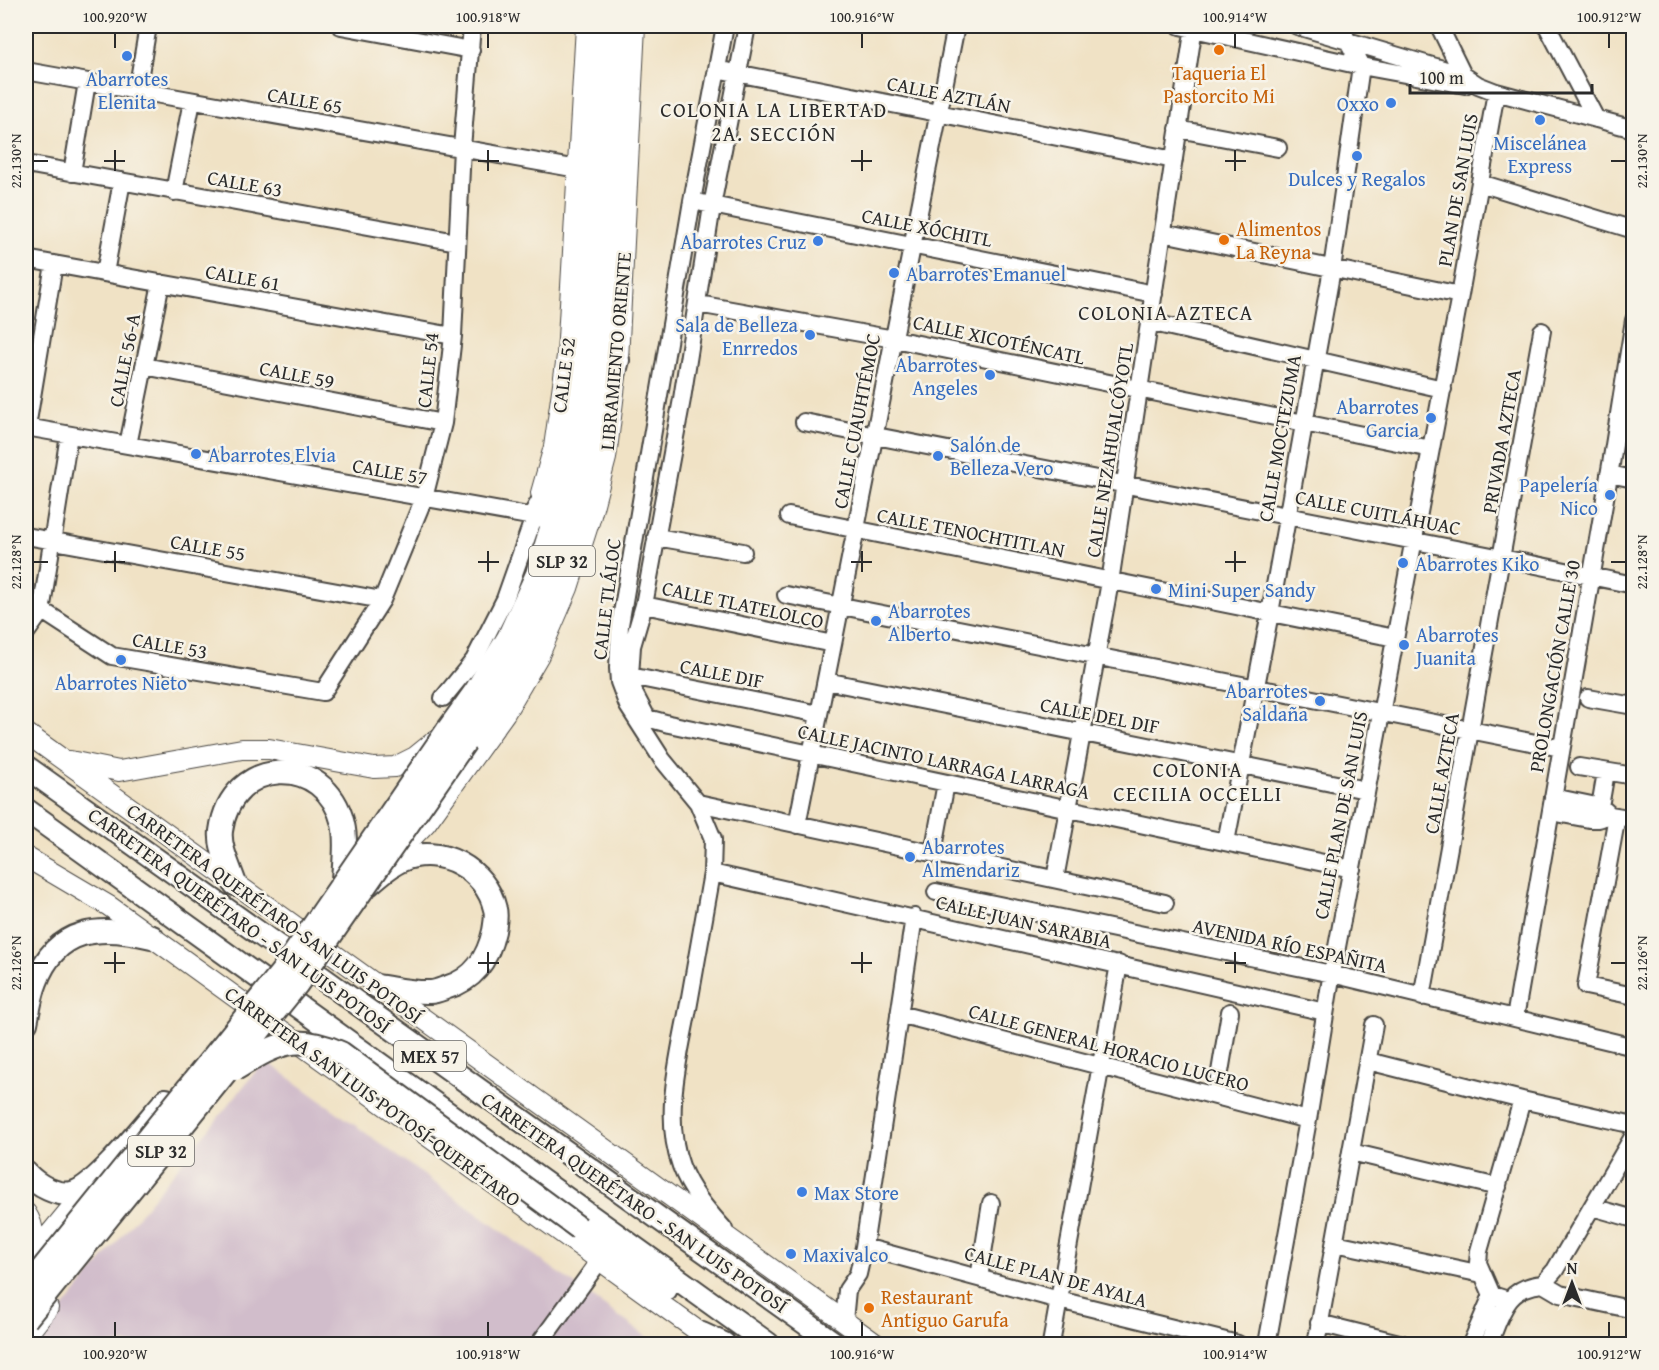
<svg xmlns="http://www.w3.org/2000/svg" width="1659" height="1370" viewBox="0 0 1659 1370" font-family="'Gentium Book Plus',serif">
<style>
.industrial{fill:#d1bdcb}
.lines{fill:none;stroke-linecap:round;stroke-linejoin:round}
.minor-casing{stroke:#494642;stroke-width:20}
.major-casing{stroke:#494642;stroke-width:22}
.highway-casing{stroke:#494642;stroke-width:26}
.minor{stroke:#fff;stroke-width:16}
.major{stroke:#fff;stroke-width:20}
.highway{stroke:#fff;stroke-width:22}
.highway-bridge-casing{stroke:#494642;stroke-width:26;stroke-linecap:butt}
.highway-bridge{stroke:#fff;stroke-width:22}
.ticks{fill:none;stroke:#2b2b2b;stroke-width:2}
.food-dot{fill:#e8710a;stroke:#f7f3e8;stroke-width:2}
.shop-dot{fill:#3f7fe0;stroke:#f7f3e8;stroke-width:2}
.labels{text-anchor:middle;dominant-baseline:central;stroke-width:5;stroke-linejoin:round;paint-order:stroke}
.shield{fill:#f7f3e8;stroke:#686764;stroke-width:1.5}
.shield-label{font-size:18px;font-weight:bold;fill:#2b2b2b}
.food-label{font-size:20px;fill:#c56008;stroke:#f7f3e8;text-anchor:start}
.shop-label{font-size:20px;fill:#366cbe;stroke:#f7f3e8;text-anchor:start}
.street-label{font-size:20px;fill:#2b2b2b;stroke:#f7f3e8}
.neighbourhood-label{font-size:21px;letter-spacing:1.5px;fill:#2b2b2b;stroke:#f7f3e8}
.neatline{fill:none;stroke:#2b2b2b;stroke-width:2}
.ticks-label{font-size:15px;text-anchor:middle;fill:#2b2b2b}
</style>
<rect width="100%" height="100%" fill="#f7f3e8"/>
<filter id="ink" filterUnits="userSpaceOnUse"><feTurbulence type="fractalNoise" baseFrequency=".0167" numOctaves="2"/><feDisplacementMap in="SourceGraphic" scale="12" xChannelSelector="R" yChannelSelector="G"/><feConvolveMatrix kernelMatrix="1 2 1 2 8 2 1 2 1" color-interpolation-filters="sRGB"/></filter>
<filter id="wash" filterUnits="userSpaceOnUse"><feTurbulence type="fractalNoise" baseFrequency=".008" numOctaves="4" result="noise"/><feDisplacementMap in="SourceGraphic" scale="24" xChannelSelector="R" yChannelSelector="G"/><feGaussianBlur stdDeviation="1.35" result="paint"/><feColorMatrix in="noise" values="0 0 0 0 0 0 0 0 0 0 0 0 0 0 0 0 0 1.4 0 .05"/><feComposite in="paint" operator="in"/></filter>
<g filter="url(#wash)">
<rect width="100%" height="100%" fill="#f0e2c5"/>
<path class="industrial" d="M265 1060 657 1344H34Z"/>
</g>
<g filter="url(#ink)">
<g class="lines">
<defs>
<path id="minor" d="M341 26 471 50
M747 26 712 206 682 399 644 605 632 646 630 676 635 695 647 718 669 724 1352 869
M1180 26 1361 66 1465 85
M1297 26 1463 75 1478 85 1496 92 1634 129
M1439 26 1463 75V81
M1547 26 1596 119
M26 71 578 169
M726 71 1174 160
M137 91 148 26
M1178 129 1278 148
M26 164 457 242
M72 173 87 82
M1480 183 1634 230
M174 192 192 101
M702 203 1154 294
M1163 233 1460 295
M26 259 453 336
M105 273 122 181
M698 304 894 339 1431 449
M1149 322 1443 389
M144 366 443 423
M804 422 1502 558 1634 585
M26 427 534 517 505 599 474 660 443 698
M27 427 54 264
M128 445 161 283
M1609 474 1634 479
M789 516 1395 638
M26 536 382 600
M656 537 743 552
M786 595 1561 748
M26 600 112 656 323 692 382 600 424 498 443 423 453 336 462 148 472 26
M644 605 833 644
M26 633 41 612 69 435
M622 680 630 676 819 714
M826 681 1366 790
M1588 698 1634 706
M1579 767 1634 776
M1553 797 1601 807 1610 815
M698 803 1165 903
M1551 812 1589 819H1598L1610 815 1634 819
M1617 816 1586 986 1634 996
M1598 818 1606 772
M797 825 956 26
M1226 842 1270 613 1332 269 1361 66 1340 26
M933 853 946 783
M712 873 1325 1012
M1055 879 1110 582 1194 26
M936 892 1332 974 1634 1047
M1422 997 1542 331
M899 1014 1308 1120
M1515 1018 1611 464 1634 320
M1368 1061 1522 1100 1634 1125
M1216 1096 1230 1012
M1351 1152 1498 1187
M1592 1207 1634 1219
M724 1229C707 1210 690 1190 681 1166 662 1115 680 1054 689 1003 697 960 704 916 712 873L713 839 698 803 662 759 628 706 619 682 618 668 620 625 692 201 725 26
M1335 1243 1482 1274
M864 1247 1059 1300 1238 1344
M979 1278 991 1203
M1543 1284 1555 1270 1634 1135
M1543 1284 1560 1294 1634 1310
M1508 1300 1492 1295 1478 1263 1479 1251 1522 1100
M844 1321 847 1290 858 1274 864 1247 914 917
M1319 1323 1403 1344
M539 1344 600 1260
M1051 1344 1119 964
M1267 1344 1308 1120 1330 984 1460 295 1496 92
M1316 1344 1374 1025
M1471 1344 1492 1295
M1489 1344C1501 1315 1505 1287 1543 1284"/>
<path id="major" d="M541 493 554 447 567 356 586 26
M26 733 876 1344
M70 761 119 771 242 749H269L374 768 395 767 415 757 436 740
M396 854 426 823 505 713 539 655 568 588 590 519 606 458 618 360 635 26
M26 857 109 906 702 1334 713 1344
M26 1213C36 1229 34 1238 26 1255
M26 1263 91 1184
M26 1336 48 1308"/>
<path id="highway" d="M609 394 618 360
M534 517 556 477
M447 731 475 692 508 638 537 574 556 512 570 451 584 359 601 26
M465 742C512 671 556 598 577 515 598 435 602 353 607 271 612 189 616 107 621 26
M26 767 835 1344
M26 810 768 1344
M235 884C230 868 219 848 221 831 231 756 326 752 343 824 347 841 344 862 343 880
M369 884C379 875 390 865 402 860 440 844 486 869 495 909 497 916 495 924 494 931 488 958 475 979 448 987 442 989 436 992 430 992 413 993 393 988 376 986
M26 1023C29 1009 31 994 36 982 57 926 101 925 152 937
M26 1173C37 1185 58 1198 75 1192 98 1184 147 1121 166 1100
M579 1228 666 1289
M702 1334 724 1344"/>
</defs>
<use href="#minor" class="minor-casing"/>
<use href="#major" class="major-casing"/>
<use href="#highway" class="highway-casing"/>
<use href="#minor" class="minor"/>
<use href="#major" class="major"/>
<use href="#highway" class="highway"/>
<defs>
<path id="highway-bridge" d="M235 1069C276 1045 294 1032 341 1053L579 1228
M26 1289 281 973 447 731
M26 1319 297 984 465 742"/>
</defs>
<use href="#highway-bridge" class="highway-bridge-casing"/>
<use href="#highway-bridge" class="highway-bridge"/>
</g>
</g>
<path class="ticks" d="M115 33V48M488 33V48M862 33V48M1235 33V48M1609 33V48M115 150V171M488 150V171M862 150V171M1235 150V171M33 161H48M104 161H125M478 161H499M851 161H872M1225 161H1246M1611 161H1626M115 551V572M488 551V572M862 551V572M1235 551V572M33 562H48M104 562H125M478 562H499M851 562H872M1225 562H1246M1611 562H1626M115 952V973M488 952V973M862 952V973M1235 952V973M33 963H48M104 963H125M478 963H499M851 963H872M1225 963H1246M1611 963H1626M115 1322V1337M488 1322V1337M862 1322V1337M1235 1322V1337M1609 1322V1337"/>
<g class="food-dot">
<circle cx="1219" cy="50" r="6"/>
<circle cx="1224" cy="240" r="6"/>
<circle cx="869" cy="1308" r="6"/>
</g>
<g class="shop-dot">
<circle cx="127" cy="56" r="6"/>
<circle cx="1391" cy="103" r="6"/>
<circle cx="1540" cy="120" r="6"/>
<circle cx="1357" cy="156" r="6"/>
<circle cx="818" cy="241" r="6"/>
<circle cx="894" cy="273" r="6"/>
<circle cx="810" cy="335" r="6"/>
<circle cx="990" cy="375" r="6"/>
<circle cx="1431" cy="418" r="6"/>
<circle cx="196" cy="454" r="6"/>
<circle cx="938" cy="456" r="6"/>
<circle cx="1610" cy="495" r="6"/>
<circle cx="1403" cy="563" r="6"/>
<circle cx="1156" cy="589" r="6"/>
<circle cx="876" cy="621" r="6"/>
<circle cx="1404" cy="645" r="6"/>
<circle cx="121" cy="660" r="6"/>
<circle cx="1320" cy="701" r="6"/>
<circle cx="910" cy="857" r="6"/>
<circle cx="802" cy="1192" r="6"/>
<circle cx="791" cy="1254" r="6"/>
</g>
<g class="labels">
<g class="shield">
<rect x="529" y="546" width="66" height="30" rx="4.5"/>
<rect x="394" y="1041" width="72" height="30" rx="4.5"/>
<rect x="128" y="1136" width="66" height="30" rx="4.5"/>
</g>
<g class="shield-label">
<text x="562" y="561">SLP 32</text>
<text x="430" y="1056">MEX 57</text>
<text x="161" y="1151">SLP 32</text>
</g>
<g class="food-label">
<text x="1219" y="72" text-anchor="middle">Taqueria El<tspan x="1219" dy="23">Pastorcito Mi</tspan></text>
<text x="1236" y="228">Alimentos<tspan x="1236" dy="23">La Reyna</tspan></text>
<text x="881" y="1296">Restaurant<tspan x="881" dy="23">Antiguo Garufa</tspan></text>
</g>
<g class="shop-label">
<text x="127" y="78" text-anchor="middle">Abarrotes<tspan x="127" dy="23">Elenita</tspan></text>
<text x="1379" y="103" text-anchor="end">Oxxo</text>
<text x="1540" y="142" text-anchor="middle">Miscelánea<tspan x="1540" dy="23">Express</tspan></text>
<text x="1357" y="178" text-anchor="middle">Dulces y Regalos</text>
<text x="806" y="241" text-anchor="end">Abarrotes Cruz</text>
<text x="906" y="273">Abarrotes Emanuel</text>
<text x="798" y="324" text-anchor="end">Sala de Belleza<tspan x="798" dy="23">Enrredos</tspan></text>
<text x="978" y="364" text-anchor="end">Abarrotes<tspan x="978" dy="23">Angeles</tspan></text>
<text x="1419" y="406" text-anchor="end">Abarrotes<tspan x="1419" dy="23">Garcia</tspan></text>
<text x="950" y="444">Salón de<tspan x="950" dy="23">Belleza Vero</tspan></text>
<text x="208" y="454">Abarrotes Elvia</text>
<text x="1598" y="484" text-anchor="end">Papelería<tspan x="1598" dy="23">Nico</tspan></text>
<text x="1415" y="563">Abarrotes Kiko</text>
<text x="1168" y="589">Mini Super Sandy</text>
<text x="888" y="610">Abarrotes<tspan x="888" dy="23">Alberto</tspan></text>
<text x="1416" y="634">Abarrotes<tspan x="1416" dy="23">Juanita</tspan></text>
<text x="121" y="682" text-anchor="middle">Abarrotes Nieto</text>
<text x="1308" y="690" text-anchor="end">Abarrotes<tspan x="1308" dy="23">Saldaña</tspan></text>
<text x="922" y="846">Abarrotes<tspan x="922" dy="23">Almendariz</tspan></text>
<text x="814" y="1192">Max Store</text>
<text x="803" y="1254">Maxivalco</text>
</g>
<g class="street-label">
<text transform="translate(949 94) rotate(11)">CALLE AZTLÁN</text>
<text transform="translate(305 100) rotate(10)">CALLE 65</text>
<text transform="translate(245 183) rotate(10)">CALLE 63</text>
<text transform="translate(1457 190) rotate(-80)">PLAN DE SAN LUIS</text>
<text transform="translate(927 227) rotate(11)">CALLE XÓCHITL</text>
<text transform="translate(243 277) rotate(10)">CALLE 61</text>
<text transform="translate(999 339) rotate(12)">CALLE XICOTÉNCATL</text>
<text transform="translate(615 351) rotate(-85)">LIBRAMIENTO ORIENTE</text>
<text transform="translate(124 360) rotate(-79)">CALLE 56-A</text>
<text transform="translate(427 370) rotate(-84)">CALLE 54</text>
<text transform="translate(297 374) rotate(11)">CALLE 59</text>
<text transform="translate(563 375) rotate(-83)">CALLE 52</text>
<text transform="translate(856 421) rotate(-79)">CALLE CUAUHTÉMOC</text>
<text transform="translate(1279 438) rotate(-80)">CALLE MOCTEZUMA</text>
<text transform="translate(1501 441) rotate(-80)">PRIVADA AZTECA</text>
<text transform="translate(1109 450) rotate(-81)">CALLE NEZAHUALCÓYOTL</text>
<text transform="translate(390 471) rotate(10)">CALLE 57</text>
<text transform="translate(1378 512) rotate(11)">CALLE CUITLÁHUAC</text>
<text transform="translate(971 532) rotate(11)">CALLE TENOCHTITLAN</text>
<text transform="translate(208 547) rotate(10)">CALLE 55</text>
<text transform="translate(606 599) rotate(-83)">CALLE TLÁLOC</text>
<text transform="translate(743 604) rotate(12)">CALLE TLATELOLCO</text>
<text transform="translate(170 645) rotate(10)">CALLE 53</text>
<text transform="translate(1554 666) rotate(-80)">PROLONGACIÓN CALLE 30</text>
<text transform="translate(722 673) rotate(11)">CALLE DIF</text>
<text transform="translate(1100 715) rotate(11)">CALLE DEL DIF</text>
<text transform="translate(944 761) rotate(12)">CALLE JACINTO LARRAGA LARRAGA</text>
<text transform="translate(1441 773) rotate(-80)">CALLE AZTECA</text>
<text transform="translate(1340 815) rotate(-79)">CALLE PLAN DE SAN LUIS</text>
<text transform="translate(275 913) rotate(36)">CARRETERA QUERÉTARO-SAN LUIS POTOSÍ</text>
<text transform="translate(240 920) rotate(36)">CARRETERA QUERÉTARO - SAN LUIS POTOSÍ</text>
<text transform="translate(1024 921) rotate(13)">CALLE JUAN SARABIA</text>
<text transform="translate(1290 945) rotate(12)">AVENIDA RÍO ESPAÑITA</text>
<text transform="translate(1109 1047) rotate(15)">CALLE GENERAL HORACIO LUCERO</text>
<text transform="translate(373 1096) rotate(36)">CARRETERA SAN LUIS POTOSÍ-QUERÉTARO</text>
<text transform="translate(635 1202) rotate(35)">CARRETERA QUERÉTARO - SAN LUIS POTOSÍ</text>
<text transform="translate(1056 1276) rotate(15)">CALLE PLAN DE AYALA</text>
</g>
<g class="neighbourhood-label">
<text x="774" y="109">COLONIA LA LIBERTAD<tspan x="774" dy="24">2A. SECCIÓN</tspan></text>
<text x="1166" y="312">COLONIA AZTECA</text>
<text x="1198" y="769">COLONIA<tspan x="1198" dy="24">CECILIA OCCELLI</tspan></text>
</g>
</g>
<rect width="1659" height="1370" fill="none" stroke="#f7f3e8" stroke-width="66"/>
<g transform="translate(1572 1283)" stroke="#f7f3e8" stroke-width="4.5" paint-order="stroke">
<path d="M0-4.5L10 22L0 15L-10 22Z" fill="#2b2b2b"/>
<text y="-9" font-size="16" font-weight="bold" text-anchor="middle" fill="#2b2b2b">N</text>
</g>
<path d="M1410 84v9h182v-9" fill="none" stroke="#2b2b2b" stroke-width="3"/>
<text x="1419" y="84" font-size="18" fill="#2b2b2b" stroke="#f7f3e8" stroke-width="4.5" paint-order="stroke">100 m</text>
<rect x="33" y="33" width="1593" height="1304" class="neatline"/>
<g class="ticks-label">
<text x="115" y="22">100.920°W</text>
<text x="488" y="22">100.918°W</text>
<text x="862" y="22">100.916°W</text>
<text x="1235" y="22">100.914°W</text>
<text x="1609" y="22">100.912°W</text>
<text transform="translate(16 161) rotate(-90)" y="5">22.130°N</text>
<text transform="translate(1642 161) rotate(-90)" y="5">22.130°N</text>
<text transform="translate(16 562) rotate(-90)" y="5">22.128°N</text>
<text transform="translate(1642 562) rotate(-90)" y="5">22.128°N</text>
<text transform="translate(16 963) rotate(-90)" y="5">22.126°N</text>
<text transform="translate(1642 963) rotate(-90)" y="5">22.126°N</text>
<text x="115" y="1359">100.920°W</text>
<text x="488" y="1359">100.918°W</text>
<text x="862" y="1359">100.916°W</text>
<text x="1235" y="1359">100.914°W</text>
<text x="1609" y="1359">100.912°W</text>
</g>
</svg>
